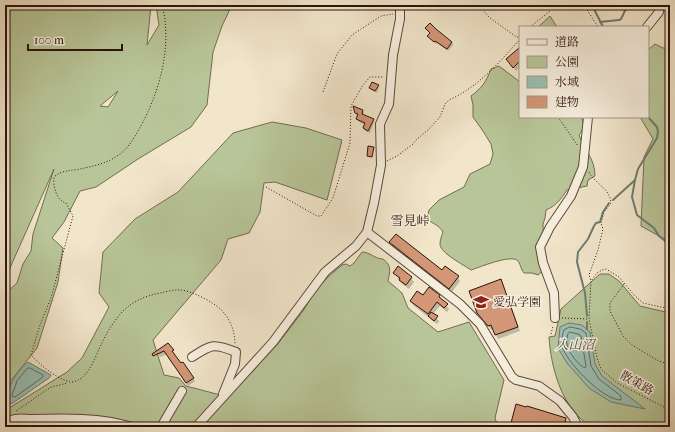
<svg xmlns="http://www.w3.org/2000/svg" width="675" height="432" viewBox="0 0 675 432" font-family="'IM FELL French Canon','Noto Serif JP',serif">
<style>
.green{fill:#b8c598;stroke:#726c51;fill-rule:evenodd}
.water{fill:#9bbfb2;stroke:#6e7a6f}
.shadow{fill:#0003}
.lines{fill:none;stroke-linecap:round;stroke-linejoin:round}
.shore{stroke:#63695e;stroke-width:1}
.stream{stroke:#6e7a6f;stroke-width:2}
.building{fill:#d39676;stroke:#2b130a}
.minor-casing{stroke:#5c483a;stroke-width:10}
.path{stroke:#2b130a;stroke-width:1;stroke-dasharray:1 2;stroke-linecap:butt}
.minor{stroke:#f6eedd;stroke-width:8}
.labels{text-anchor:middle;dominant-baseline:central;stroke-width:3;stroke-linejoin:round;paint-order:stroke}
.poi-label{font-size:12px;fill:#2b130a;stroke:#f6eedd;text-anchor:start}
.street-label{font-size:12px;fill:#2b130a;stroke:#f6eedd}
.neighbourhood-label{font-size:13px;fill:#2b130a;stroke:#f6eedd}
.water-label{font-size:13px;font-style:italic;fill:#524f45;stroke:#f6eedd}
</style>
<rect width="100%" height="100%" fill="#f1e5ca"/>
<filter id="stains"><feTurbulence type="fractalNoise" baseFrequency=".005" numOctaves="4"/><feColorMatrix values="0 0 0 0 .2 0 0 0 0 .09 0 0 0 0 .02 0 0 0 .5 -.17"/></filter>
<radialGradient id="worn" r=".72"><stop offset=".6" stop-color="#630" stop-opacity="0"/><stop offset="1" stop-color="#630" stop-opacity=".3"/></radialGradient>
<path class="green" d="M5 5H151L147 45 159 25 156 5H232L222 26 213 52 207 105 191 127 138 159 96 187 80 191 64 222 52 238 63 248 58 282 37 348 10 382 9 408 67 372 82 358 109 307 99 293 103 252 135 219 178 192 233 133 272 122 306 128 342 140 327 200 275 182 264 183 260 212 249 233 228 239 221 260 153 340 164 375 179 378 186 386 228 397 277 345 303 311 316 290 328 277 342 265 346 264 350 266 354 263 362 252C370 252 375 259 383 259 392 266 390 271 388 281L402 293 408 308 438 332 469 322 504 380 495 418 498 427H5V297L7 292 17 283 23 264 31 251 33 234 54 169 5 279ZM118 91 108 107 100 106Z
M550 16 557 27H538Z
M655 44 663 48H670V242L641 226 644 157 653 139 640 117H648V50Z
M499 66 520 82V117H581C585 124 584 128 579 135 585 151 595 159 595 176L588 180 587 186 567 190C561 199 556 206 546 210L545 218 543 224 544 270 538 275 532 273H524C521 270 520 262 517 260 509 255 480 267 471 270 464 265 440 253 440 244 440 240 442 235 443 232 439 225 433 224 427 219L429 210 439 200 464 187 470 174 490 164 493 154 491 144 483 131 473 117V105L471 96C482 88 486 82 491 69Z
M600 274H609L619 281 640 306 670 313V427H592C562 410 551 368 549 337L555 336 561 309Z"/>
<path class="water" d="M569 323 582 325 590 332 595 364 602 376 645 409 611 402 589 388 567 363 558 348 560 327Z
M28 362 51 375 49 378 13 403 9 404 5 402C8 387 16 371 28 362Z"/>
<path class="shadow" d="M431 34 452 42 453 45 448 51 437 43 436 44 430 38Z
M520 52V68L516 71 507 59Z
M378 86 379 88 377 93 371 90 370 88Z
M363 111 364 113 363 116 373 120 374 122 370 133 365 131 364 128 365 125 359 122 357 119V116L356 113Z
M391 243 442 271 458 277 460 281 452 292 393 247Z
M395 273 411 278 414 282 409 289 402 284Z
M501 281 520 331 498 339 493 329 491 330 478 313Z
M439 296 449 309 447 312 440 306 433 314 439 321 437 324 413 305 411 301 424 297Z
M168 344 181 365 183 363 195 381 188 386 167 354 160 357 158 354V351Z
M527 407 566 419 568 424 567 427H514L512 423Z"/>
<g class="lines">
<path class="shore" d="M570 327 580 329 586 333 591 366 599 379 621 396V400C603 400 570 365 563 349 560 343 562 336 564 330Z
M570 332 578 334 581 336 586 366 585 368C578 365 568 352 567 344 566 341 567 337 568 334Z
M28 368H30L43 375V377L15 397H13L12 395 17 381Z"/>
<path class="stream" d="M592 5 603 27
M600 22 619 20 621 19C625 12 623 10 631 6L635 8 642 5
M635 180 632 197 637 215 654 228 659 236 670 245
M613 200 635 180 638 169 657 138 658 131 657 127 648 117
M587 316 585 293 577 262 578 252 588 239 594 226 596 223 600 222 603 212 609 203
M587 322V329"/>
</g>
<path class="building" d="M430 23 436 29 452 42 447 49 435 41 434 42 427 36 430 33 425 28Z
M520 47V61L513 68 506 59Z
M372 82 379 85 375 91 369 88Z
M353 106 363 110 362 114 374 119 368 131 363 128 365 123 356 119 358 114 355 113Z
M368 146 374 147 372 157 367 156Z
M396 234 442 270 445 266 459 276 449 289 389 242Z
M398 266 412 277 406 285 399 280 400 278 393 273Z
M501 279 518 327 495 335 491 325 488 326 477 313 469 291Z
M429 287 440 295 439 297 448 304 444 308 437 302 428 314 410 301 417 291 423 295Z
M431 312 438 316 434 321 428 316Z
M168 343 174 350 172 351 181 363 183 362 194 378 186 383 164 351 153 356 152 354Z
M516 404 526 407 527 406 566 418 564 427H552L544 425 543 427H523L511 423Z"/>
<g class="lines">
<defs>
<path id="minor" d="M647 27 659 12 658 5
M367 232 460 304 480 324 512 377 516 380 539 386 560 401 573 417 578 427
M555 318 554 293 543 263 540 247 550 227 571 196 583 167 588 117
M192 357C212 344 214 343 236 352L235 364 223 394
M5 425C7 423 10 421 12 420 18 417 25 419 31 419 62 418 102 417 132 427
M161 427 182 391
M196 427 273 342 325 272 356 246 367 232 374 203 381 165 380 124 389 104 393 55 400 19V5"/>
</defs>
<use href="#minor" class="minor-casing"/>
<path class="path" d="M478 5 490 18 515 36 520 38
M584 5 598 27
M667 13 670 15
M530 27 549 12 553 5
M323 92 337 54 352 35 381 16 393 14
M558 117 578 146
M387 161 397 156 413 144 416 140 428 130 440 117 445 104 449 100C478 87 499 63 520 39
M589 172C595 184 610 188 611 203L604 212 601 223 603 229 598 250 589 275 591 281
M266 187 317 216H321L333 198 350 143 351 106 363 85 370 77H383
M624 284 610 303V311L623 336 632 345 657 360 670 365
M670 309 643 303 634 295 619 277 606 269 602 270 597 273 591 281 589 319 597 358 601 369 617 383 670 410
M562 318 589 319
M551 334 553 326
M70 382C56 378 41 366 31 355L40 325 51 298 73 216 66 203C56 200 53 186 54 177 62 170 70 171 80 169 93 166 106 164 117 156 127 150 132 141 138 131 159 95 173 46 162 5
M72 382C89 380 95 356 102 343 107 332 114 321 122 312 133 301 145 296 160 293 166 292 175 289 181 290 190 291 205 298 212 303 227 311 235 328 235 344
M16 411 51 387 68 383"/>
<use href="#minor" class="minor"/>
</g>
<defs>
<symbol id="school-bare" viewBox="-9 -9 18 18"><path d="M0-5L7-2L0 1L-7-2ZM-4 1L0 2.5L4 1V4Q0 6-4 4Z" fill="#8f2418" stroke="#f6eedd" stroke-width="2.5" paint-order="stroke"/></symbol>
</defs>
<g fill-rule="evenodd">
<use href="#school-bare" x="470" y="291" width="22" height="22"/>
</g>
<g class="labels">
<g class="poi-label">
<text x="493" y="302">愛弘学園</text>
</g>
<g class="street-label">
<text transform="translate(637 383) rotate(29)">散策路</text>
</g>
<g class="neighbourhood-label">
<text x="410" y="220">雪見峠</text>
</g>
<g class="water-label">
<text x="575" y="344">入山沼</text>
</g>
</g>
<rect width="675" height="432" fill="none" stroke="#f1e5ca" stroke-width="20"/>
<rect x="6" y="6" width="663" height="420" fill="none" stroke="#2b130a" stroke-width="2"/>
<rect x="10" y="10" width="655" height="412" fill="none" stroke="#2b130a"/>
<rect x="519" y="26" width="130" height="92" fill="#f6eedd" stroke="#a59689"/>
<rect x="527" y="39" width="20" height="6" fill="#f6eedd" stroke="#a59689"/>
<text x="555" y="46" font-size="12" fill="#2b130a">道路</text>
<rect x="527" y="56" width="20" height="12" fill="#b8c598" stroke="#a59689"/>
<text x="555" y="66" font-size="12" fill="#2b130a">公園</text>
<rect x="527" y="76" width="20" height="12" fill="#9bbfb2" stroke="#a59689"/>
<text x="555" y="86" font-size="12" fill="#2b130a">水域</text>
<rect x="527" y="96" width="20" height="12" fill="#d39676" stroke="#a59689"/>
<text x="555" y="106" font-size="12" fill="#2b130a">建物</text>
<path d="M28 44v6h94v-6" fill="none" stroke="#2b130a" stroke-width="2"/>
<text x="34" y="44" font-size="12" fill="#2b130a" stroke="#f6eedd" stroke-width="3" paint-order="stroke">100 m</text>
<rect width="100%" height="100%" filter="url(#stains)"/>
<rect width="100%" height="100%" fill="url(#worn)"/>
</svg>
